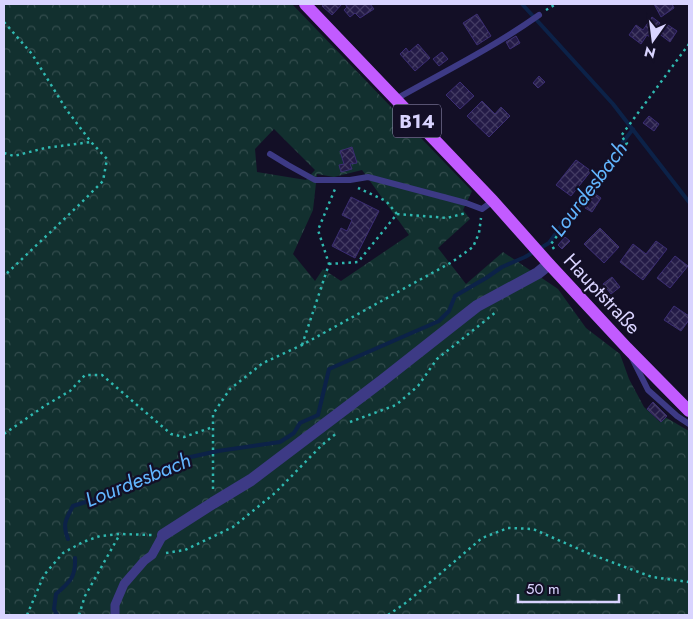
<svg xmlns="http://www.w3.org/2000/svg" width="693" height="619" viewBox="0 0 693 619" font-family="Jost,sans-serif">
<style>
.forest{fill:url(#forest-crowns);fill-rule:evenodd}
.lines{fill:none;stroke-linecap:round;stroke-linejoin:round}
.stream{stroke:#0c2248;stroke-width:4}
.building{fill:url(#building-cross-hatch);stroke:#3b2d73}
.path{stroke:#2fb8b0;stroke-width:2.5;stroke-dasharray:2.5 4;stroke-linecap:butt}
.service{stroke:#3d3a85;stroke-width:6}
.pedestrian{stroke:#3d3a85;stroke-width:9}
.minor{stroke:#3d3a85;stroke-width:12}
.primary{stroke:#c25bff;stroke-width:12}
.labels{text-anchor:middle;dominant-baseline:central;stroke-width:4.5;stroke-linejoin:round;paint-order:stroke}
.shield{fill:#130f26;stroke:#9e99be;stroke-width:1}
.shield-label{font-size:19px;font-weight:bold;fill:#d9d4ff}
.street-label{font-size:20px;fill:#d9d4ff;stroke:#130f26}
.water-label{font-size:21px;font-style:italic;fill:#62b6ff;stroke:#130f26}
</style>
<defs>
<pattern id="forest-crowns" width="20" height="18" patternUnits="userSpaceOnUse" patternTransform="scale(1.25)"><rect width="20" height="18" fill="#12302f"/><path d="M2 6a3 3 0 1 1 6 0M12 15a3 3 0 1 1 6 0" fill="none" stroke="#344d4e"/></pattern>
<pattern id="building-cross-hatch" width="8" height="8" patternUnits="userSpaceOnUse" patternTransform="scale(1.25)"><rect width="8" height="8" fill="#241b47"/><path d="M0 0l8 8M0 8l8-8" fill="none" stroke="#433b63"/></pattern>
</defs>
<rect width="100%" height="100%" fill="#130f26"/>
<path class="forest" d="M4 4H292L472 191 463 210 470 219 438 248 466 284 503 252 558 289 586 328 620 354 629 379 644 407 660 422 665 417 689 431V615H4ZM274 129 315 170 306 180 257 172 255 149ZM362 170 409 235 341 281 323 269 315 281 293 254 313 210 317 174 334 177Z"/>
<g class="lines">
<path class="stream" d="M522 4 613 104 689 202
M68 539C62 524 66 519 73 506L111 494 186 458 218 451 280 442 294 433 300 423 318 415 329 369 439 321 449 311 455 296 486 278 502 267 525 257 549 243 605 165 633 129
M57 615 54 609 56 594C70 582 76 577 75 558"/>
</g>
<path class="building" d="M324 4H342L332 15 322 6Z
M345 4H370L374 9 360 18 355 13 350 17 344 10 347 7Z
M654 4H672L674 8 661 17Z
M477 14 491 36 477 45 463 23Z
M652 17 660 23 650 37 647 35 641 44 629 35 636 25 643 30Z
M665 23 677 31 670 42 658 33Z
M516 36 520 43 510 49 506 42Z
M418 44 430 58 415 71 400 54 406 48 409 52Z
M442 52 448 59 439 66 433 59Z
M539 76 545 82 538 88 533 83Z
M460 82 474 96 460 109 446 95Z
M482 101 495 114 501 107 510 116 489 137 467 116Z
M649 116 659 124 654 131 643 123Z
M352 147 357 163 350 164 352 169 341 172 339 165 344 164 340 151Z
M576 160 591 171 571 196 556 185Z
M594 193 601 198 592 212 585 208Z
M351 197 379 211 355 258 332 246 341 228 347 231 352 220 342 215Z
M600 228 619 247 604 263 584 244Z
M565 237 570 241 562 249 558 245Z
M656 241 667 249 643 280 620 262 633 244 646 254Z
M675 256 688 266 670 288 657 278Z
M612 277 620 287 611 294 603 284Z
M674 306 689 316V320L681 331 664 320Z
M653 402 667 416 661 422 647 409Z"/>
<g class="lines">
<path class="path" d="M546 10 556 4
M4 22 32 54 66 109 91 142 107 159 103 181 80 204 4 276
M4 153 14 156 45 148 91 142
M397 214 447 218 466 213
M554 249 551 244 627 143 621 136 689 44
M329 264 358 262 397 214 386 201 358 188
M302 345 329 264 318 230 335 189
M350 422 396 405 418 386 437 359 496 312
M4 434 46 405 70 391 85 375H102L171 434 184 437 213 427
M213 489V414L230 389 263 363 302 345 452 262 473 247 479 233 481 218
M166 553 185 550 233 527 275 493 322 445 338 432
M27 615 44 575 63 553 83 542 100 536 120 534 152 535
M79 615 85 596 120 534
M388 615 407 602 482 538 508 528 533 529 590 554 652 577 689 582"/>
<path class="service" d="M396 99C444 72 494 47 539 15
M270 154 288 165 315 180H350L368 177 466 203 482 209 493 201
M632 358 648 390 677 416 689 424"/>
<path class="pedestrian" d="M115 615V605L124 584 144 561 152 555 163 535"/>
<path class="minor" d="M163 535 213 503 251 480 383 380 477 306 538 273 549 264"/>
<path class="primary" d="M305 4 493 201 549 264 627 348 689 411"/>
</g>
<g class="labels">
<rect class="shield" x="393" y="104.5" width="48" height="33" rx="4"/>
<g class="shield-label">
<text x="417" y="121">B14</text>
</g>
<g class="street-label">
<text transform="translate(602 294) rotate(47)">Hauptstraße</text>
</g>
<g class="water-label">
<text transform="translate(589 189) rotate(-53)">Lourdesbach</text>
<text transform="translate(138 480) rotate(-22)">Lourdesbach</text>
</g>
</g>
<rect width="693" height="619" fill="none" stroke="#d9d4ff" stroke-width="10"/>
<g transform="translate(653 40) rotate(194)" stroke="#130f26" stroke-width="4" paint-order="stroke">
<path d="M0-4L9 19L0 12L-9 19Z" fill="#d9d4ff"/>
<text y="-8" font-size="14" font-weight="bold" text-anchor="middle" fill="#d9d4ff">N</text>
</g>
<path d="M518 594v8h101v-8" fill="none" stroke="#d9d4ff" stroke-width="2.5"/>
<text x="526" y="594" font-size="15" fill="#d9d4ff" stroke="#130f26" stroke-width="4" paint-order="stroke">50 m</text>
</svg>
